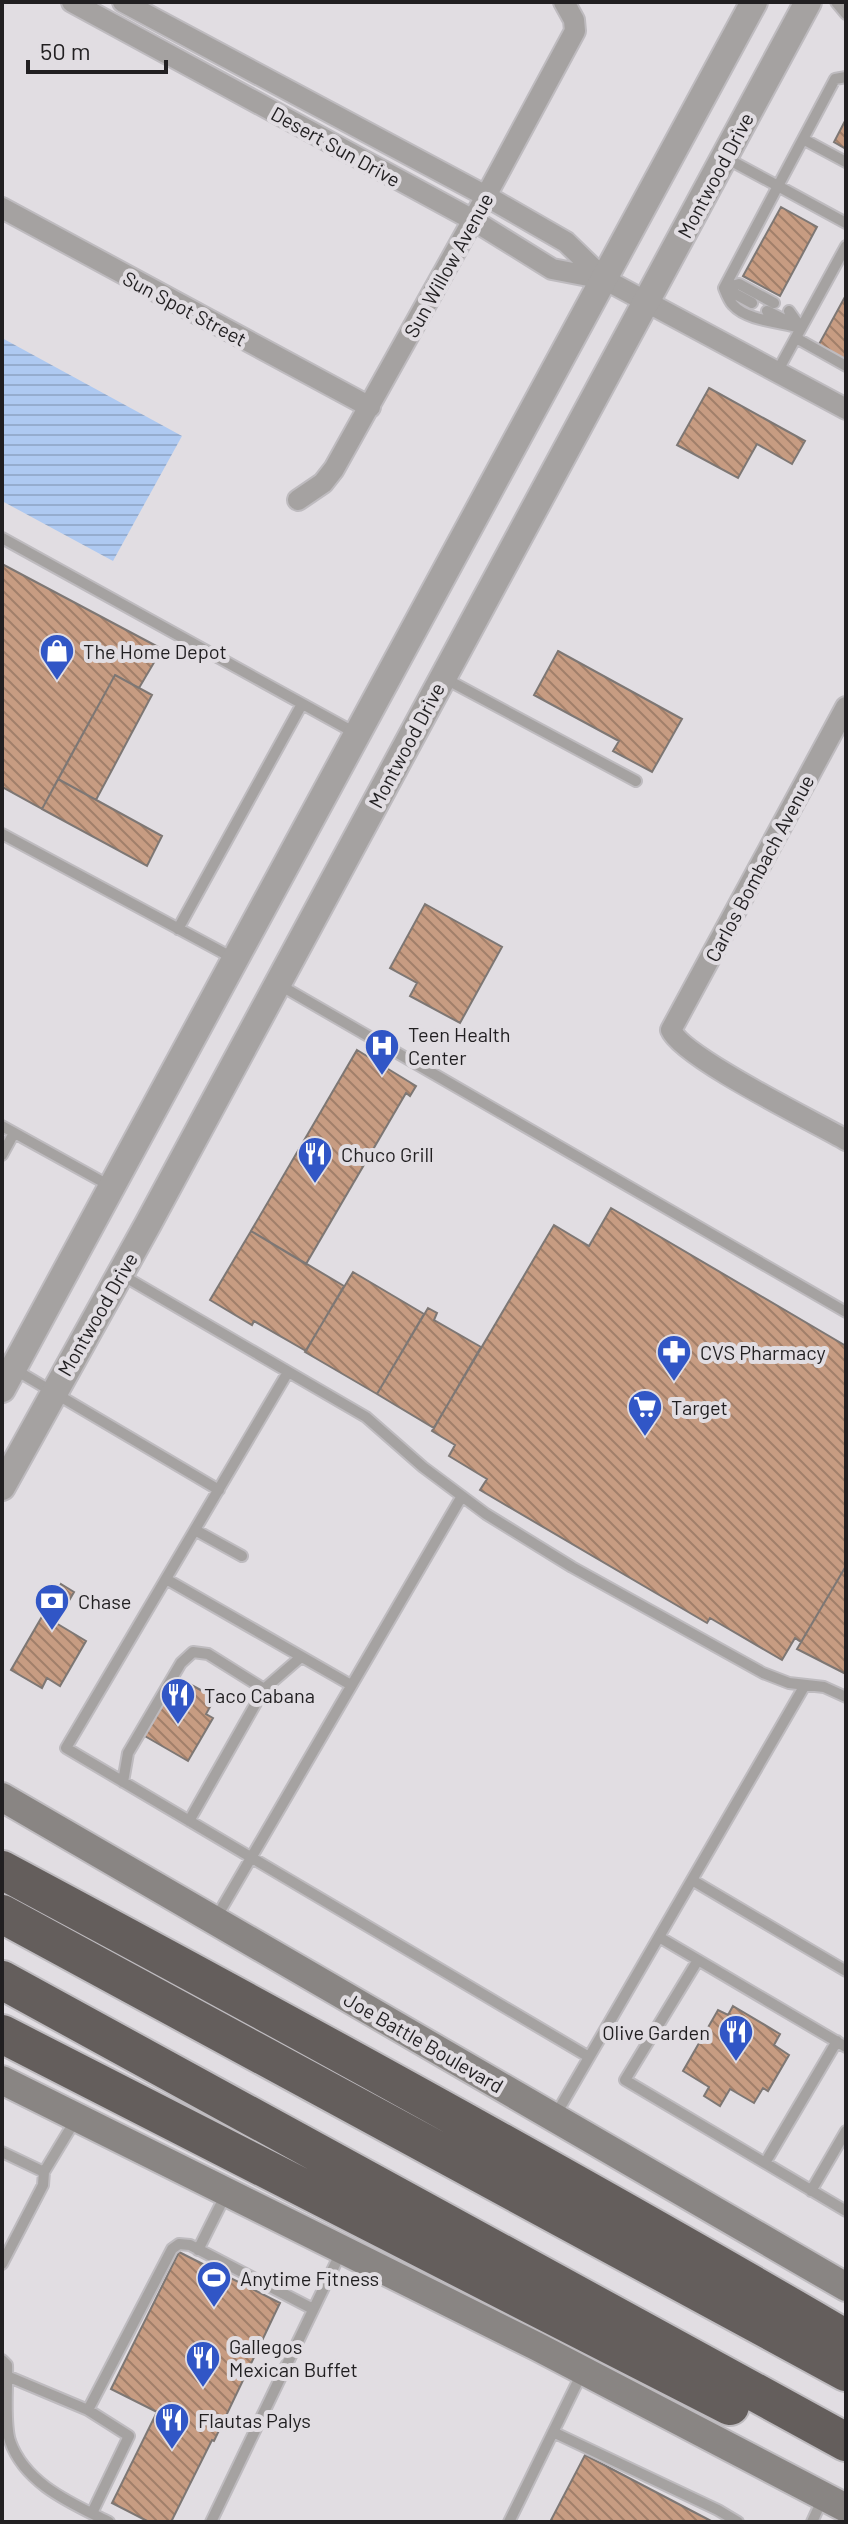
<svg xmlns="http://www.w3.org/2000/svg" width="848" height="2524" viewBox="0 0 848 2524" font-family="Barlow,sans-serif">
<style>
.water{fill:url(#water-rules)}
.building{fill:url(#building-back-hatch);stroke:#7d7774;stroke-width:2}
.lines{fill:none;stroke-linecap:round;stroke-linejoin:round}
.service-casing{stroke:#bebbbf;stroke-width:14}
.minor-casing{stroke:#bebbbf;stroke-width:24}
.tertiary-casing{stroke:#bebbbf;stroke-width:30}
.secondary-casing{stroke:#bebbbf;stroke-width:32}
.motorway-casing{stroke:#bebbbf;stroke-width:42}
.service{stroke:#a5a2a1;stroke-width:10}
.minor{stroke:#a5a2a1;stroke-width:20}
.tertiary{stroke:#a5a2a1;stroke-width:26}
.secondary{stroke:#898583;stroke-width:28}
.motorway{stroke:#645e5c;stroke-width:38}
.labels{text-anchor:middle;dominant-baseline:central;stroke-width:8;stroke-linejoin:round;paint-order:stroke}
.street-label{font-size:20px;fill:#211f21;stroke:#e1dde2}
.poi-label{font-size:20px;fill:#211f21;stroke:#e1dde2;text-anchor:start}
</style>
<defs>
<pattern id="water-rules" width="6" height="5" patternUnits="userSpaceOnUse" patternTransform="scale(2)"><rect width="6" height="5" fill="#aec9f1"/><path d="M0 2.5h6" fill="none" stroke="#95acce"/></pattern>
<pattern id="building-back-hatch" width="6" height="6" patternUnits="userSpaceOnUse" patternTransform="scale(2)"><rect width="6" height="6" fill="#c79c82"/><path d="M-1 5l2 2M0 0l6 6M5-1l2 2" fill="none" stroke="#a17f6a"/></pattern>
</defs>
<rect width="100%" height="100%" fill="#e1dde2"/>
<path class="water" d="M2 338 182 436 113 561 2 501Z"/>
<path class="building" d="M846 119V149L834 142Z
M781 207 817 227 780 296 743 276Z
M846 295V362L818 346Z
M709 388 805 441 792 464 757 444 738 478 677 445Z
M2 564 162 649 139 688 115 675 42 809 2 787Z
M558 651 682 719 652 772 613 751 619 741 534 695Z
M115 675 152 695 96 800 58 779Z
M58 779 162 836 147 866 42 809Z
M425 904 502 947 460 1023 410 996 417 983 390 968Z
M357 1050 416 1086 410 1096 406 1093 306 1264 251 1231Z
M611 1208 846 1346V1566L801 1642 795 1638 782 1660 710 1618 707 1623 480 1490 487 1479 449 1456 455 1445 432 1431 554 1225 589 1246Z
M251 1231 344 1286 306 1351 254 1321 252 1325 210 1300Z
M353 1272 424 1314 377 1394 305 1352Z
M428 1308 437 1313 434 1320 481 1347 434 1428 377 1394Z
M846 1566V1674L797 1649Z
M61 1584 74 1592 56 1623 86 1641 60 1686 47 1678 42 1688 11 1670Z
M177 1677 215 1698 206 1714 213 1718 188 1761 143 1735Z
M733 2006 780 2034 774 2045 789 2055 768 2091 763 2088 754 2103 730 2089 720 2106 704 2096 709 2087 683 2071 718 2010 728 2015Z
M179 2252 280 2303 214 2441 212 2440 171 2522H149L112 2503 157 2412 111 2389Z
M585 2455 713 2522H550Z"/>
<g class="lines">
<defs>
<path id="service" d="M836 2 846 14
M803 139 846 162
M724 157 778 186 835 79 846 77
M724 288 778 186 846 223
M724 288C726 293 729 301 733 305 747 321 781 322 801 328
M724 288 739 284 774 303
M726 289 752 303
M767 311 785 320
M789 311 801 328
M796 338 846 366
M777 372 846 246
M2 538 357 734
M444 678 636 781
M2 834 233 958
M178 929 302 704
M278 984 846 1312
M2 1126 112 1187
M2 1155 14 1133
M120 1274 366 1417 423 1467 486 1514 572 1567 763 1673 789 1683 824 1687 846 1697
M14 1369 219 1490
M288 1372 66 1748 589 2057
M195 1530 242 1556
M166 1579 351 1685
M123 1782 128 1753 181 1663 193 1652 208 1654 264 1689
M189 1821 264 1689 301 1657
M692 1880 846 1971
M216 1918 462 1496
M659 1937 846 2047
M698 1960 625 2080 846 2211
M555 2116 805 1685
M2 2152 44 2172
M765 2163 837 2041
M811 2191 846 2131
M198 2250 226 2194
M2 2264 43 2185 44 2172 76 2119
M2 2360 7 2365C8 2386 4 2422 10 2441 25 2484 71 2503 109 2522
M7 2376 88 2410
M553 2432 718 2510 738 2522
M92 2513 129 2436 88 2410 172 2249 179 2244 190 2245 313 2309
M211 2522 342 2250
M509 2522 582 2373
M812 2522 823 2498"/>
<path id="minor" d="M72 2 473 220 552 269 604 279 846 409
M123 2 486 196 566 242 604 279
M2 208 370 407
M298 500 323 483 334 469 473 220 575 31 574 20 564 2
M846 707 671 1030C682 1057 813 1121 846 1140"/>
<path id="tertiary" d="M2 1389 754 2
M2 1487 148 1224 808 2"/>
<path id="secondary" d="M2 1797 846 2287
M2 2080 536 2346 846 2508"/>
<path id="motorway" d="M2 1870C286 2022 568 2176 846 2339
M2 1914 846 2372
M2 1980 846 2442
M2 2034 730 2406"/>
</defs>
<use href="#service" class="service-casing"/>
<use href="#minor" class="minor-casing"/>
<use href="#tertiary" class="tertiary-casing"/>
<use href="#secondary" class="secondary-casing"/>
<use href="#motorway" class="motorway-casing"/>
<use href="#service" class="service"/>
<use href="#minor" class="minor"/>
<use href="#tertiary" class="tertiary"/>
<use href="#secondary" class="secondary"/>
<use href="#motorway" class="motorway"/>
</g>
<defs>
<symbol id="shop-pin" viewBox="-11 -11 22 30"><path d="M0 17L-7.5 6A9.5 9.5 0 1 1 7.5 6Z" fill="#3156c6" stroke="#e1dde2"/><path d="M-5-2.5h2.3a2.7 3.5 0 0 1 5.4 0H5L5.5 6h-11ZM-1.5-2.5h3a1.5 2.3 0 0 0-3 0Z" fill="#fff"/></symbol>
<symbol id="hospital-pin" viewBox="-11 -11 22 30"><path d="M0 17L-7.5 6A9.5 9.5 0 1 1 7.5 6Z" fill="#3156c6" stroke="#e1dde2"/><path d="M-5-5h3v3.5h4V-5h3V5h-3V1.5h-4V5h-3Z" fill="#fff"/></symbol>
<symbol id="restaurant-pin" viewBox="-11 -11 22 30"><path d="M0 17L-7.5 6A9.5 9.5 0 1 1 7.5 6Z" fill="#3156c6" stroke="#e1dde2"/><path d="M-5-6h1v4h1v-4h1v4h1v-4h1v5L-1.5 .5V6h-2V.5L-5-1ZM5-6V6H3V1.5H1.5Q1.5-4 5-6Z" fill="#fff"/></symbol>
<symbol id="pharmacy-pin" viewBox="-11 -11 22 30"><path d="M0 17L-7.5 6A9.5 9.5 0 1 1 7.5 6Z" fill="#3156c6" stroke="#e1dde2"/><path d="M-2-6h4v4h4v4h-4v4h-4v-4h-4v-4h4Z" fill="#fff"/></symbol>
<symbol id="supermarket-pin" viewBox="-11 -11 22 30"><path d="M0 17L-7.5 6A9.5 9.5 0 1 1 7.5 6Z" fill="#3156c6" stroke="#e1dde2"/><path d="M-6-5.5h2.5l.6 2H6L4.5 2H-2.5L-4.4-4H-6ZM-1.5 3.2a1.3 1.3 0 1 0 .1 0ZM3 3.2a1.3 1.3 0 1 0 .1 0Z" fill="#fff"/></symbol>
<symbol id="bank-pin" viewBox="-11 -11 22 30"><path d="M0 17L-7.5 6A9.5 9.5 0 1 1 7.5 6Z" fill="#3156c6" stroke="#e1dde2"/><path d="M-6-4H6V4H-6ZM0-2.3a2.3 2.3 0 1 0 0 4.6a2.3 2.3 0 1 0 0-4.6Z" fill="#fff"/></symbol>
<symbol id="stadium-pin" viewBox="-11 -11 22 30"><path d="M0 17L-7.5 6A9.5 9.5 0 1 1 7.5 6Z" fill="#3156c6" stroke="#e1dde2"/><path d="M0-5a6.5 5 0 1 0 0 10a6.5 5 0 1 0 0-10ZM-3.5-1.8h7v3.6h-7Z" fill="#fff"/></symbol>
</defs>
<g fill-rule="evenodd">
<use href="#shop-pin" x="37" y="631" width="40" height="54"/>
<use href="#hospital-pin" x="362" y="1026" width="40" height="54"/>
<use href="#restaurant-pin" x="295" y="1134" width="40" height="54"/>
<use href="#pharmacy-pin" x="654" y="1332" width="40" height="54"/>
<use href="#supermarket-pin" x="625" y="1387" width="40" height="54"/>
<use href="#bank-pin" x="32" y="1581" width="40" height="54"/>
<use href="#restaurant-pin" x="158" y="1675" width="40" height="54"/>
<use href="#restaurant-pin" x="716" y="2012" width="40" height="54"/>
<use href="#stadium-pin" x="194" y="2258" width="40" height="54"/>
<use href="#restaurant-pin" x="183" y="2338" width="40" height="54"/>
<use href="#restaurant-pin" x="152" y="2400" width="40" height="54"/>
</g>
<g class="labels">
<g class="street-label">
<text transform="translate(336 146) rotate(29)">Desert Sun Drive</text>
<text transform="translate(715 175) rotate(-62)">Montwood Drive</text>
<text transform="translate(448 265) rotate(-61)">Sun Willow Avenue</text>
<text transform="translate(185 308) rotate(28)">Sun Spot Street</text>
<text transform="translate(406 745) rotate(-62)">Montwood Drive</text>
<text transform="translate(759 868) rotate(-62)">Carlos Bombach Avenue</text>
<text transform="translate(97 1314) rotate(-60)">Montwood Drive</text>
<text transform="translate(424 2042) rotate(30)">Joe Battle Boulevard</text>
</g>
<g class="poi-label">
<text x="83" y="651">The Home Depot</text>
<text x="408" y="1034">Teen Health<tspan x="408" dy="23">Center</tspan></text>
<text x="341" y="1154">Chuco Grill</text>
<text x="700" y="1352">CVS Pharmacy</text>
<text x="671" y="1407">Target</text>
<text x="78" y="1601">Chase</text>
<text x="204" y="1695">Taco Cabana</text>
<text x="710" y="2032" text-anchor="end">Olive Garden</text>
<text x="240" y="2278">Anytime Fitness</text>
<text x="229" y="2346">Gallegos<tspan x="229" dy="23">Mexican Buffet</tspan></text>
<text x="198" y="2420">Flautas Palys</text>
</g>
</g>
<rect width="848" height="2524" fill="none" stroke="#211f21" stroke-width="8"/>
<path d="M28 60v12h138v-12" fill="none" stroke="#211f21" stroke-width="4"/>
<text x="40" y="60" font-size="24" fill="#211f21" stroke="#e1dde2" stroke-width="6" paint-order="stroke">50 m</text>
</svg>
